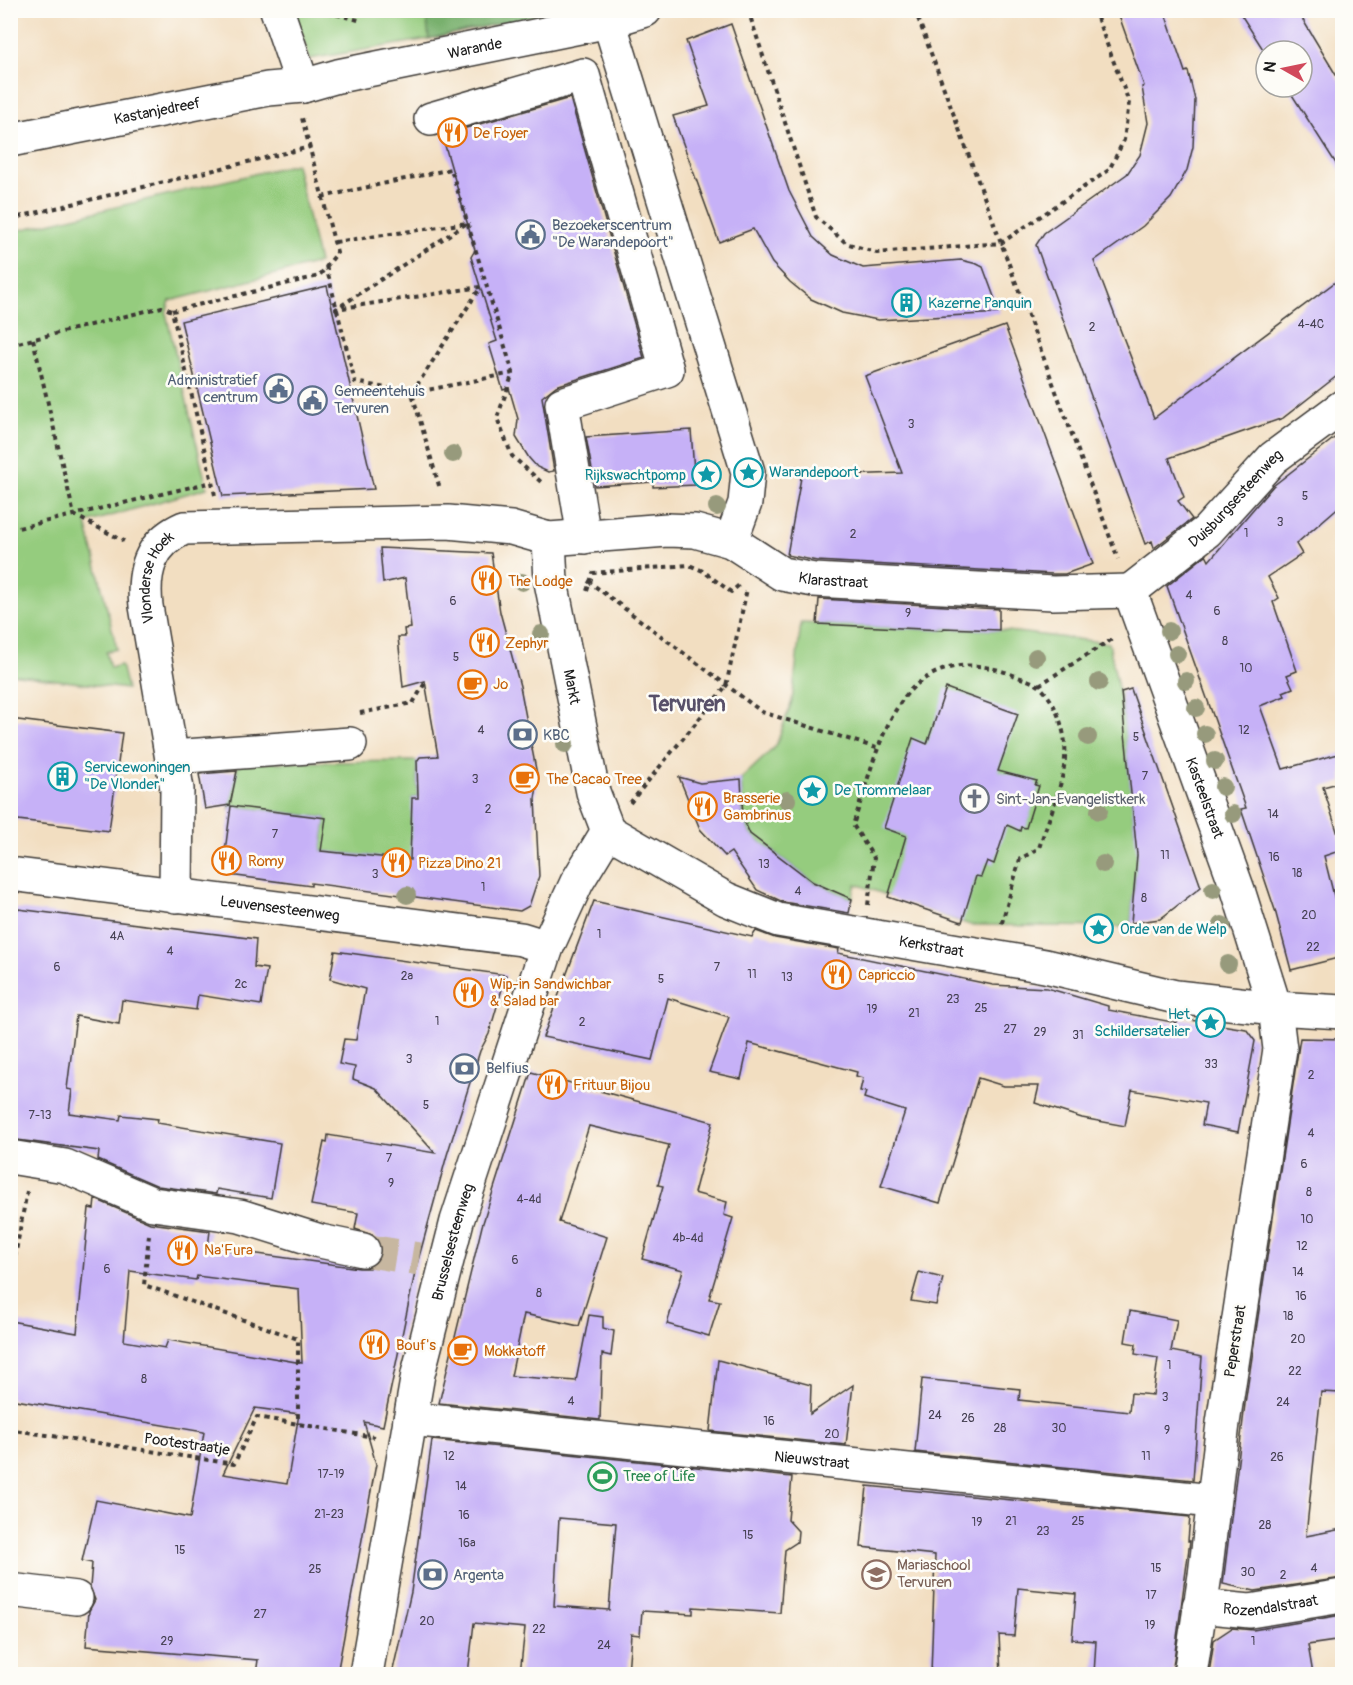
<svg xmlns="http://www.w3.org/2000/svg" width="1353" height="1685" font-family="Pangolin,sans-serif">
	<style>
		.green { fill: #95cc7e; stroke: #58744d; stroke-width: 1.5 }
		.forest { fill: #78b06d; stroke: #4a6644; stroke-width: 1.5 }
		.building { fill: #c6b1f7; fill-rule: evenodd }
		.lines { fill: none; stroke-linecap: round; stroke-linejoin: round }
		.minor-tunnel { stroke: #c7b7a0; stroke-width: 33; stroke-dasharray: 33 16; stroke-linecap: butt }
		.minor-casing { stroke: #3c3935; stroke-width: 36 }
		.path { stroke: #3c3935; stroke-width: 4; stroke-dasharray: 4.5 4.5; stroke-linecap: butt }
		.minor { stroke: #fff; stroke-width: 33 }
		.tree { fill: #979a7c }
		.labels { text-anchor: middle; stroke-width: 5; stroke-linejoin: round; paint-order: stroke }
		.number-label { font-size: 12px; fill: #464153 }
		.street-label { font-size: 15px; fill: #1c1c1c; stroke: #fdfcf7 }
		.food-label { font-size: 15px; fill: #c56008; stroke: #fdfcf7; text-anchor: start }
		.service-label { font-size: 15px; fill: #4e5e75; stroke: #fdfcf7; text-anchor: start }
		.culture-label { font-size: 15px; fill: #0d838f; stroke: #fdfcf7; text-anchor: start }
		.worship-label { font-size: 15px; fill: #5b616d; stroke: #fdfcf7; text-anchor: start }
		.leisure-label { font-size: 15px; fill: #27864d; stroke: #fdfcf7; text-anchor: start }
		.education-label { font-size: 15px; fill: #785e54; stroke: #fdfcf7; text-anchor: start }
		.district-label { font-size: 21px; font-weight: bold; fill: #585069; stroke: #fdfcf7 }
	</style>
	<rect width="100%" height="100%" fill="#fdfcf7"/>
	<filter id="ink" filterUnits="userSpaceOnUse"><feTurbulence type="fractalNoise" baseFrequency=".0167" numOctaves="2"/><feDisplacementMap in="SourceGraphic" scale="12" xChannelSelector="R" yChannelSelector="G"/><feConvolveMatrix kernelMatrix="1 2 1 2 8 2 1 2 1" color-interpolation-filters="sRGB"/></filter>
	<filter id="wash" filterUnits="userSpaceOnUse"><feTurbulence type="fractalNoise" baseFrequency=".008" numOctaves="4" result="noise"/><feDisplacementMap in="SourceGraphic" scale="24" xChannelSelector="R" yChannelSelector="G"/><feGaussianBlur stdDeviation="1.35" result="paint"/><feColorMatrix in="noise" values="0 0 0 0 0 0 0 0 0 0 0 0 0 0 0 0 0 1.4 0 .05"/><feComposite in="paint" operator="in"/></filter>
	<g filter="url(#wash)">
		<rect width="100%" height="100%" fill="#f2dec1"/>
		<g class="green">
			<path d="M294 11H557L429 39 310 59Z"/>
			<path d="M296 164 319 263 170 301 166 313 207 488 86 523 117 649 106 652 110 668 121 665 127 689 11 674V232Z"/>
			<path d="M801 623 943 630 944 628 999 630 1109 643 1124 718 1135 832 1148 877 1135 878 1131 923 1122 927 970 925 856 884 852 899 813 882 750 834 743 818 741 779 776 746 792 701Z"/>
			<path d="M417 761 418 798H412L424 862 321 851 326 818 231 806 229 810 238 763Z"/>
		</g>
		<path class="forest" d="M430 11V10L557 11 429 39 427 21Z"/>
		<g id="blocks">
			<g class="building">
				<path d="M1117 10H1164L1185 72 1188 71 1195 100 1193 147 1187 170 1171 198 1143 226 1094 261 1154 418 1342 277V372L1283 418 1169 458 1184 497 1178 501 1192 519 1154 548 1152 541 1145 544 1036 245 1044 233 1127 174 1140 155 1148 123 1142 87 1144 86Z"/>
				<path d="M1238 10H1297L1342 85V173L1287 87H1302V51H1266V54Z"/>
				<path d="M731 24 789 191 813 237 833 255 863 268 961 260 977 264 983 267 1000 313 878 320 842 313 811 299 790 282 772 263 753 229 719 242 673 116 709 106 686 41Z"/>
				<path d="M570 98 644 358 556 386 542 397 554 471 548 472 537 467 529 458 516 437 518 419 509 388 503 390 489 344 497 341 471 257 475 250 442 135Z"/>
				<path d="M327 286 374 489 223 496 181 321Z"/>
				<path d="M1005 326 1093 564 1065 574H1053L817 561 787 555 802 472 816 476 902 473 865 376Z"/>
				<path d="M691 430 695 485 653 487V482L595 486 586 437Z"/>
				<path d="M1342 432V504L1296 544 1302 554 1268 577 1279 598 1273 602 1297 671 1287 675 1293 688 1283 692 1285 696 1260 706 1283 769 1342 753V782L1323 787 1342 847V850L1324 856 1335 900 1342 898V957L1291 970 1275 910 1241 809 1246 808 1167 586 1206 555 1209 561 1273 486Z"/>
				<path d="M380 548 491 553 500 612 520 686 538 780 535 799 539 876 529 906 520 911 311 883V886L222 874 231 806 326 818 321 851 410 860 412 798H418L417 761 420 757 438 756 425 681 403 687 398 637H405L404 629 411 628 405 578 383 583Z"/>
				<path d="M819 599 999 609V630L944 628 943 630 817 624Z"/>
				<path d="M946 688 1018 714 998 771 1037 781 1035 785 1039 786 1026 828 1021 827 1020 831 1007 825 994 864 987 861 981 877 976 876 962 922 888 897 906 836 884 828 913 738 927 744Z"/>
				<path d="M1131 689 1201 887 1160 919 1131 923 1137 855 1121 692Z"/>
				<path d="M10 719 122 733 109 831 10 819Z"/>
				<path d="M237 771 230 805 205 809 199 774Z"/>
				<path d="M679 777 700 783 741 779 743 818 750 834 813 882 852 899 849 913 783 902 757 890 731 852 725 856 700 829Z"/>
				<path d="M594 901 752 937 756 931 775 938 839 949 838 953 993 985 1047 988 1108 1006V1010L1177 1023 1178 1018 1246 1029 1255 1041 1238 1132 1202 1125 1206 1103 1132 1090 1125 1126 1082 1118 1035 1103 1039 1086H1004L978 1078 940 1203 881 1186 905 1111 864 1098 866 1092 860 1091 863 1078 856 1076 857 1072 749 1043 741 1079 709 1072 729 1017 668 998 652 1060 543 1037Z"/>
				<path d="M10 908 256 939 254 967 267 969 261 1005 198 995 196 1010 122 1000 119 1024 76 1016 67 1089 72 1090 69 1113 120 1120 121 1115 158 1119 157 1123 280 1143 271 1198 217 1189 216 1194 158 1186 98 1160 99 1151 10 1139Z"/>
				<path d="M335 951 506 975 489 1034 480 1051 447 1155 416 1268 383 1426 364 1422 376 1464 337 1674H256L258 1660 86 1646 89 1611 95 1600 90 1587 92 1563 82 1561 96 1500 190 1518 204 1432 10 1399V1321L77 1333 89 1208 94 1209 95 1199 150 1223 210 1231 208 1247 359 1268H369L377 1262 381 1253V1244L375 1236 355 1229 358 1213 311 1205 324 1142 327 1143 328 1135 435 1153 376 1088 353 1079 355 1067 339 1064 344 1039 356 1040 365 989 330 979ZM130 1271 196 1280 197 1276 299 1289 302 1363 168 1340 165 1348 124 1341ZM255 1408 299 1414 287 1484 223 1474Z"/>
				<path d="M1300 1038 1342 1039 1341 1393 1321 1392 1306 1536 1342 1529V1578L1255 1591 1223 1584 1245 1404Z"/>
				<path d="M531 1072 713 1122 694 1193 727 1202 724 1215 733 1218 709 1299 720 1301 709 1336 667 1324 683 1270 642 1259 663 1186 658 1185 669 1145 589 1126 559 1222 607 1237 579 1326 524 1314 511 1376 576 1381 589 1315 603 1317V1328L614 1331 611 1356 602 1354 600 1420 439 1403 482 1226Z"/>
				<path d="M919 1272 943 1278 936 1305 911 1301Z"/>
				<path d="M1130 1311 1177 1320 1171 1351 1202 1357 1193 1480 915 1452 922 1379 1020 1389 1019 1400 1129 1412 1131 1393 1153 1395 1158 1358 1135 1354 1136 1344 1125 1342Z"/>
				<path d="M718 1360 811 1385 810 1414 853 1385 846 1445 710 1431Z"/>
				<path d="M432 1440 792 1477 788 1520 798 1531 797 1542 785 1550 780 1613 693 1607V1614L642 1611 640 1635 631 1634 628 1673 607 1671V1674H520L525 1628 474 1623 468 1674H392L411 1592ZM559 1518 616 1523 609 1610 554 1606Z"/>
				<path d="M867 1486 1190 1517 1188 1541H1190L1172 1674H1094L1096 1641 1072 1639 1076 1594 1018 1588 1014 1636 999 1635 1001 1674H931L935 1555 861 1547Z"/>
				<path d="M1342 1615V1640L1308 1645 1313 1674H1209L1214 1640 1232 1628 1253 1630Z"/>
			</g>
		</g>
	</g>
	<g filter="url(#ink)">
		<use href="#blocks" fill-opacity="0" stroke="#3c3935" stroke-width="1.5"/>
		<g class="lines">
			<path class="minor-tunnel" d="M363 1250 419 1259"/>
			<defs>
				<g id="minor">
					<path d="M277 10 303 86"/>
					<path d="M609 21 748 472 745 503 731 541"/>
					<path d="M431 119 583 75 667 370 562 404 584 537"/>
					<path id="s1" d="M10 140 268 89 303 86 338 76 609 21 645 10"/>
					<path id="s2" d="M549 539 551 582 593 792 608 831"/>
					<path id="s3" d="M1130 591 1238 890 1275 1008 1280 1049 1223 1423 1205 1575 1190 1674"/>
					<path id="s4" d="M1130 591 1207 531 1273 458 1342 407"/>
					<path d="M172 757 350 744"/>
					<path id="s5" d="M608 831 726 899 778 920 1045 966 1176 997 1275 1008 1342 1012"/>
					<path id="s6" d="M10 874 521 939 547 947"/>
					<path id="s7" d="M176 896 177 789 146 606C142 571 150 543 184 528L448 522 511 528 549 539 667 530 695 531 731 541 782 574 814 580 1053 593 1130 591"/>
					<path d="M10 1157 65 1166 153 1204 240 1216 320 1241 363 1250"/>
					<path id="s8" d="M410 1419 1213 1501"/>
					<path d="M10 1590 76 1598"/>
					<path id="s9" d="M1199 1606 1250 1611 1342 1596"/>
					<path id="s10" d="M366 1674 418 1374 457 1221 547 947 577 882 608 831"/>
				</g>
			</defs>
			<use href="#minor" class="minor-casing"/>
			<g class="path">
				<path d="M319 10 362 21"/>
				<path d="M748 10 816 217 846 243 877 253 1001 243 1109 170 1124 140 1129 102 1094 10"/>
				<path d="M915 10 1118 559"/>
				<path d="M322 197 451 169 513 373 497 418 512 456 541 482"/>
				<path d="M10 219 310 147"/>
				<path d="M335 242 467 223 336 309 480 287"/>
				<path d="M326 266 355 382 412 393 440 489"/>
				<path d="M33 339 74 515 124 541"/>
				<path d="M10 345 162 307 172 311"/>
				<path d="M412 393 480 288"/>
				<path d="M412 393 513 373"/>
				<path d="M215 495 172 311 319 276 337 253 302 118"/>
				<path d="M10 530 212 482"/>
				<path d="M588 581 762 712 880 749"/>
				<path d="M587 591 593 573 689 565 703 571 731 592 739 585"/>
				<path d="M1039 685 1114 638"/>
				<path d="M360 713 413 703 425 683"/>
				<path d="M630 803 726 686 747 589"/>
				<path d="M868 905 874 858 853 825C867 785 883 712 916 685 948 659 983 662 1018 677 1024 679 1034 682 1039 686 1054 699 1063 724 1065 743 1068 777 1049 816 1039 848L1020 859 1001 926"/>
				<path d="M149 1235 144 1285 298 1339V1424"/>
				<path d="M10 1284 27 1191"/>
				<path d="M10 1426 14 1430 234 1464 257 1417 374 1437"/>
			</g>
			<use href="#minor" class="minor"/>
		</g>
		<g class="tree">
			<circle cx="453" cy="454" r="9"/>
			<circle cx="717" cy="507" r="9"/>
			<circle cx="522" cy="582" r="9"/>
			<circle cx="1169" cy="631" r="9"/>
			<circle cx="541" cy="634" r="9"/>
			<circle cx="1177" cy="654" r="9"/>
			<circle cx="1036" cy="657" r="9"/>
			<circle cx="1186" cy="681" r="9"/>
			<circle cx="1099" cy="682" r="9"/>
			<circle cx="1196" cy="708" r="9"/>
			<circle cx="1205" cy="734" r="9"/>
			<circle cx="1088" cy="737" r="9"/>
			<circle cx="565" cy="744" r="9"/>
			<circle cx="1215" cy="761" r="9"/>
			<circle cx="1223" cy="787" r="9"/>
			<circle cx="787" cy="800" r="9"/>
			<circle cx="1099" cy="811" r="9"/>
			<circle cx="1233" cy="814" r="9"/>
			<circle cx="1103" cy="864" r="9"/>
			<circle cx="1213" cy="890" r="9"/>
			<circle cx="407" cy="895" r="9"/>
			<circle cx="1222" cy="925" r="9"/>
			<circle cx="1228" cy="964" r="9"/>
		</g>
	</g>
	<defs>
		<symbol id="restaurant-ring" viewBox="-11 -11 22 22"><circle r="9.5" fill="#fdfcf7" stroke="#e8710a" stroke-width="1.5"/><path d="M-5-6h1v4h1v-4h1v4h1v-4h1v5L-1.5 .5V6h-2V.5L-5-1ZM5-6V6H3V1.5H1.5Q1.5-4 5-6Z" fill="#e8710a"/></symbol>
		<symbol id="civic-ring" viewBox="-11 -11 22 22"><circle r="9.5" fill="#fdfcf7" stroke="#5c6f8a" stroke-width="1.5"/><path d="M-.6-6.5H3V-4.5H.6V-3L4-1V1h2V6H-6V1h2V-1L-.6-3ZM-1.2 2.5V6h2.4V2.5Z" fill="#5c6f8a"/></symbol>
		<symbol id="building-ring" viewBox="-11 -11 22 22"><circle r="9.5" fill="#fdfcf7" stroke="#0f9aa8" stroke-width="1.5"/><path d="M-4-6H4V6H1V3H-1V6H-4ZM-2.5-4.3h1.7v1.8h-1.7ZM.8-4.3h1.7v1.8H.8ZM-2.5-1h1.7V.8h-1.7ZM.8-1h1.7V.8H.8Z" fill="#0f9aa8"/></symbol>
		<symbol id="sight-ring" viewBox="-11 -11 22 22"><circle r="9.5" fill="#fdfcf7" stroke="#0f9aa8" stroke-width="1.5"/><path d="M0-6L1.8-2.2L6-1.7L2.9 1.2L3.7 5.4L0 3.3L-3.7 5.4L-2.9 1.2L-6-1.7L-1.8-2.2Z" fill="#0f9aa8"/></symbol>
		<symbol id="cafe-ring" viewBox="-11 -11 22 22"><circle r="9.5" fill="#fdfcf7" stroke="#e8710a" stroke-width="1.5"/><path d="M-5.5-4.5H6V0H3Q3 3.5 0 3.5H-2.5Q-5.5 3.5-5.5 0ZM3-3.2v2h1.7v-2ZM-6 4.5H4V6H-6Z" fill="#e8710a"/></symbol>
		<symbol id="bank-ring" viewBox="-11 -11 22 22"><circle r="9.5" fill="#fdfcf7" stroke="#5c6f8a" stroke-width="1.5"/><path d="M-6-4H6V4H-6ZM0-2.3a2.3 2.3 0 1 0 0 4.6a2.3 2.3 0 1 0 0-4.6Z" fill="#5c6f8a"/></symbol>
		<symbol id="church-ring" viewBox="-11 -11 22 22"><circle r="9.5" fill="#fdfcf7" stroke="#6b7280" stroke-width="1.5"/><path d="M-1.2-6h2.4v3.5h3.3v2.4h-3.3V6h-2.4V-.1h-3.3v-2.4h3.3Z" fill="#6b7280"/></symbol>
		<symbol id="stadium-ring" viewBox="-11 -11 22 22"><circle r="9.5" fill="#fdfcf7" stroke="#2e9e5b" stroke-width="1.5"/><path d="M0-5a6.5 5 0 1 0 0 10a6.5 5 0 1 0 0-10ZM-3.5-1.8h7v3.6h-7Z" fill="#2e9e5b"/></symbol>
		<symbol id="school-ring" viewBox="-11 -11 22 22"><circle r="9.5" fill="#fdfcf7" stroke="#8d6e63" stroke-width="1.5"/><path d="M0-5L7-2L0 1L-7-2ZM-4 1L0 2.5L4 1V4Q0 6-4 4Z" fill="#8d6e63"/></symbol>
	</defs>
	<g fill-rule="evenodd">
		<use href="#restaurant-ring" x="436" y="116" width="33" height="33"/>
		<use href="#civic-ring" x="514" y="218" width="33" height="33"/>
		<use href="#building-ring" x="890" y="286" width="33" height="33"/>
		<use href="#civic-ring" x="262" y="372" width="33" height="33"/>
		<use href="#civic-ring" x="296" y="384" width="33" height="33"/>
		<use href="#sight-ring" x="732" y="456" width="33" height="33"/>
		<use href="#sight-ring" x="690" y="458" width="33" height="33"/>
		<use href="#restaurant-ring" x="470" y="564" width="33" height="33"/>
		<use href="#restaurant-ring" x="468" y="626" width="33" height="33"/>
		<use href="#cafe-ring" x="456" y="668" width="33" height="33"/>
		<use href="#bank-ring" x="506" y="718" width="33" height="33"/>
		<use href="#building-ring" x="46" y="760" width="33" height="33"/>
		<use href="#cafe-ring" x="508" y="762" width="33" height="33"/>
		<use href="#sight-ring" x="796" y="774" width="33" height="33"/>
		<use href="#church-ring" x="958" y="782" width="33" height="33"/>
		<use href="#restaurant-ring" x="686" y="790" width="33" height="33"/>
		<use href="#restaurant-ring" x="210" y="844" width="33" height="33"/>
		<use href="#restaurant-ring" x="380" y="846" width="33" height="33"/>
		<use href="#sight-ring" x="1082" y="912" width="33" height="33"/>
		<use href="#restaurant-ring" x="820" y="958" width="33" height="33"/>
		<use href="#restaurant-ring" x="452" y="976" width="33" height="33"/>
		<use href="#sight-ring" x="1194" y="1006" width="33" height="33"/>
		<use href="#bank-ring" x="448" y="1052" width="33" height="33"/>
		<use href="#restaurant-ring" x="536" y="1068" width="33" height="33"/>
		<use href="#restaurant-ring" x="166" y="1234" width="33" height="33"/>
		<use href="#restaurant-ring" x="358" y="1328" width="33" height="33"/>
		<use href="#cafe-ring" x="446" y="1334" width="33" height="33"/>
		<use href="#stadium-ring" x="586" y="1460" width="33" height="33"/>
		<use href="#school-ring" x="860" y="1558" width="33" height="33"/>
		<use href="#bank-ring" x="416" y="1558" width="33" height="33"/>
	</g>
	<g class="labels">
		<g class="number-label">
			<text x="1311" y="328">4-4C</text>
			<text x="1092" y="331">2</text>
			<text x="911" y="428">3</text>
			<text x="1305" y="500">5</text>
			<text x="1280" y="526">3</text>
			<text x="1246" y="537">1</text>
			<text x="853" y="538">2</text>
			<text x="1189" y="599">4</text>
			<text x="453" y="605">6</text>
			<text x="1217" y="615">6</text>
			<text x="908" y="617">9</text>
			<text x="1225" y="645">8</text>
			<text x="456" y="661">5</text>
			<text x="1246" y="672">10</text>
			<text x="481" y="734">4</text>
			<text x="1244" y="734">12</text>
			<text x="1136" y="741">5</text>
			<text x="1145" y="780">7</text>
			<text x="475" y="783">3</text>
			<text x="488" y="813">2</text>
			<text x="1273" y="818">14</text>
			<text x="275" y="838">7</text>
			<text x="1165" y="859">11</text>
			<text x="1274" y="861">16</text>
			<text x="764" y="868">13</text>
			<text x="1297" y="877">18</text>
			<text x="375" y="878">3</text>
			<text x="483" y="891">1</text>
			<text x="798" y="895">4</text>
			<text x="1144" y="902">8</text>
			<text x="1309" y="919">20</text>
			<text x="599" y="938">1</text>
			<text x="117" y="940">4A</text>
			<text x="1313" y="951">22</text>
			<text x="170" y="955">4</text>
			<text x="57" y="971">6</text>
			<text x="717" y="971">7</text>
			<text x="752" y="978">11</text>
			<text x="407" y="980">2a</text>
			<text x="787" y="981">13</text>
			<text x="661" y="983">5</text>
			<text x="241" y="988">2c</text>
			<text x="953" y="1003">23</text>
			<text x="981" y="1012">25</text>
			<text x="872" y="1013">19</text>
			<text x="914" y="1017">21</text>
			<text x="437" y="1025">1</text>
			<text x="582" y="1026">2</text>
			<text x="1010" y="1033">27</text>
			<text x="1040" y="1036">29</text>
			<text x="1078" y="1039">31</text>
			<text x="409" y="1063">3</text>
			<text x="1211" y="1068">33</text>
			<text x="1311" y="1079">2</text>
			<text x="426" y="1109">5</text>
			<text x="40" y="1119">7-13</text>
			<text x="1311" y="1137">4</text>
			<text x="389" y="1162">7</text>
			<text x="1304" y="1168">6</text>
			<text x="391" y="1187">9</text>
			<text x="1309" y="1196">8</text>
			<text x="529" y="1203">4-4d</text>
			<text x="1307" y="1223">10</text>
			<text x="688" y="1242">4b-4d</text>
			<text x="1302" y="1250">12</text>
			<text x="515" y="1264">6</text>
			<text x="107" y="1273">6</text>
			<text x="1298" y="1276">14</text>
			<text x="539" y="1297">8</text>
			<text x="1301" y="1300">16</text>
			<text x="1288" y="1320">18</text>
			<text x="1298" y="1343">20</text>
			<text x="1169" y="1369">1</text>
			<text x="1295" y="1375">22</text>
			<text x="144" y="1383">8</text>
			<text x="1165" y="1401">3</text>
			<text x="571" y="1405">4</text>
			<text x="1283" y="1406">24</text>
			<text x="935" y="1419">24</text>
			<text x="968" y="1422">26</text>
			<text x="769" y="1425">16</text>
			<text x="1000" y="1432">28</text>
			<text x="1059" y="1432">30</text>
			<text x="1167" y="1434">9</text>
			<text x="832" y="1438">20</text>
			<text x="449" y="1460">12</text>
			<text x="1146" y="1460">11</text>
			<text x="1277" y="1461">26</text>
			<text x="331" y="1478">17-19</text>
			<text x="461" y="1490">14</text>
			<text x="329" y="1518">21-23</text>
			<text x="464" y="1519">16</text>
			<text x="1011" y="1525">21</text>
			<text x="1078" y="1525">25</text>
			<text x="977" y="1526">19</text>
			<text x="1265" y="1529">28</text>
			<text x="1043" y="1535">23</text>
			<text x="748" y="1539">15</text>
			<text x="467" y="1547">16a</text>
			<text x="180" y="1554">15</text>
			<text x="1156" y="1572">15</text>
			<text x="1314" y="1572">4</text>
			<text x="315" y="1573">25</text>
			<text x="1248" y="1576">30</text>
			<text x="1283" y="1579">2</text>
			<text x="1151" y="1599">17</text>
			<text x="260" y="1618">27</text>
			<text x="427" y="1625">20</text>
			<text x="1150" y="1629">19</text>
			<text x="539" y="1633">22</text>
			<text x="167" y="1645">29</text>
			<text x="1253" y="1645">1</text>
			<text x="604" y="1649">24</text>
		</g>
		<g class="street-label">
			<text dy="5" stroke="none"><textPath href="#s1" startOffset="474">Warande</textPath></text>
			<text dy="5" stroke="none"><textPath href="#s1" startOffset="150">Kastanjedreef</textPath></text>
			<text dy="5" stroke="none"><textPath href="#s4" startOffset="141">Duisburgsesteenweg</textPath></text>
			<text dy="5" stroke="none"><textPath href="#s7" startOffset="1050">Klarastraat</textPath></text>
			<text dy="5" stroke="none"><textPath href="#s7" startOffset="324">Vlonderse Hoek</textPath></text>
			<text dy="5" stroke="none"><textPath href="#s2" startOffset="150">Markt</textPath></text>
			<text dy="5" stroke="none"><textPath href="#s3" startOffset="220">Kasteelstraat</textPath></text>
			<text dy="5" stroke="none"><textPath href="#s6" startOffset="272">Leuvensesteenweg</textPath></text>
			<text dy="5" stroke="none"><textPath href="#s5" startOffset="348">Kerkstraat</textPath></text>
			<text dy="5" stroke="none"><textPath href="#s10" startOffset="441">Brusselsesteenweg</textPath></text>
			<text transform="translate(1235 1341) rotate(-81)" y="5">Peperstraat</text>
			<text transform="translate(187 1444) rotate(8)" y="5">Pootestraatje</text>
			<text dy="5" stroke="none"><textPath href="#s8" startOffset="404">Nieuwstraat</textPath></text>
			<text dy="5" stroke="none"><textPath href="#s9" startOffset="72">Rozendalstraat</textPath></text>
		</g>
		<g class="food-label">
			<text x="473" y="138">De Foyer</text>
			<text x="508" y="586">The Lodge</text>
			<text x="505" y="648">Zephyr</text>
			<text x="493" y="689">Jo</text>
			<text x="546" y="784">The Cacao Tree</text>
			<text x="723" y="803">Brasserie<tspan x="723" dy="17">Gambrinus</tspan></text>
			<text x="248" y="866">Romy</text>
			<text x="418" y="868">Pizza Dino 21</text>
			<text x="858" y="980">Capriccio</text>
			<text x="490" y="989">Wip-in Sandwichbar<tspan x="490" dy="17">&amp; Salad bar</tspan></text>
			<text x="573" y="1090">Frituur Bijou</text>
			<text x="204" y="1255">Na'Fura</text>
			<text x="396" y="1350">Bouf's</text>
			<text x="484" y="1356">Mokkatoff</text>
		</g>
		<g class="service-label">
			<text x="552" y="230">Bezoekerscentrum<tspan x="552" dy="17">"De Warandepoort"</tspan></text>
			<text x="258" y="385" text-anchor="end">Administratief<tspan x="258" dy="17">centrum</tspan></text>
			<text x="334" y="396">Gemeentehuis<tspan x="334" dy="17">Tervuren</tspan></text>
			<text x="543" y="740">KBC</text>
			<text x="486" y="1073">Belfius</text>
			<text x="453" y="1580">Argenta</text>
		</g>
		<g class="culture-label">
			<text x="928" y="308">Kazerne Panquin</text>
			<text x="769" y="477">Warandepoort</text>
			<text x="686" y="480" text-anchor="end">Rijkswachtpomp</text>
			<text x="84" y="772">Servicewoningen<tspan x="84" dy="17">"De Vlonder"</tspan></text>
			<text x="834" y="795">De Trommelaar</text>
			<text x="1120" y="934">Orde van de Welp</text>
			<text x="1190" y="1019" text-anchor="end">Het<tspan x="1190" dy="17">Schildersatelier</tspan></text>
		</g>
		<g class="worship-label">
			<text x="996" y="804">Sint-Jan-Evangelistkerk</text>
		</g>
		<g class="leisure-label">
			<text x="623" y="1481">Tree of Life</text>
		</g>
		<g class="education-label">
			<text x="897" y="1570">Mariaschool<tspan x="897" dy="17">Tervuren</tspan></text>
		</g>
		<g class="district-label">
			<text x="687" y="711">Tervuren</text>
		</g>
	</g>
	<rect width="1353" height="1685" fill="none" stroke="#fdfcf7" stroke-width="36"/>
	<g transform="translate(1284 69) rotate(279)"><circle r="28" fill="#fdfcf7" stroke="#a3a29f" stroke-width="1.5"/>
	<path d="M0-4.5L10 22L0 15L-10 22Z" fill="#d1495b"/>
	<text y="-9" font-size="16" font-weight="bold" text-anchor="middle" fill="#1c1c1c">N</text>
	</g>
</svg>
